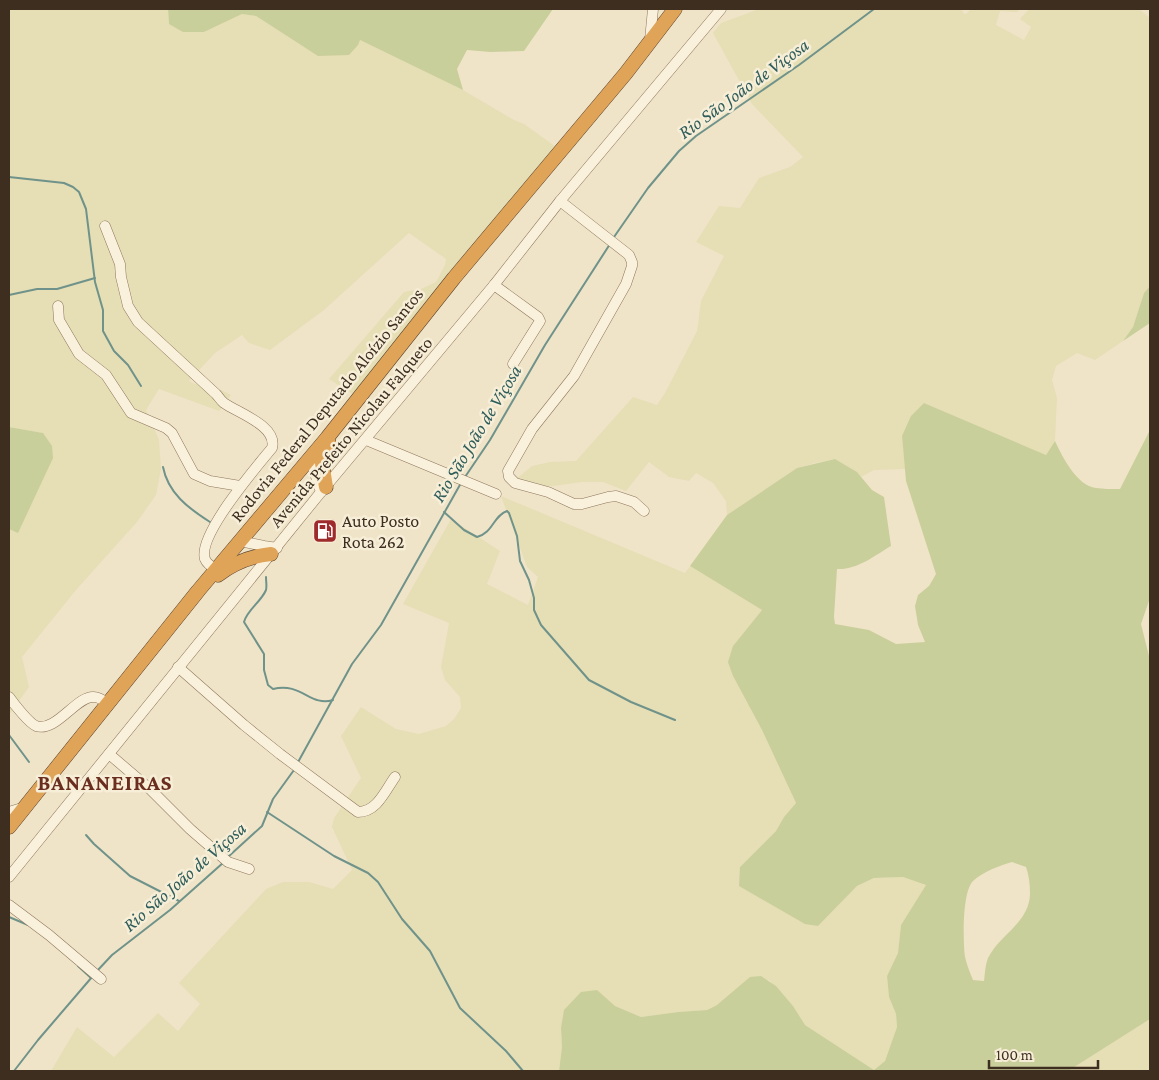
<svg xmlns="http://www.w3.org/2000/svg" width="1159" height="1080" font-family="'Crimson Pro',serif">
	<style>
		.farmland { fill: #e6deb5 }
		.green { fill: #c9cf9b; fill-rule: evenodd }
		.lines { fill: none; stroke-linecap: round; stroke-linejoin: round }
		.stream { stroke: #6f938a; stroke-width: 2 }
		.minor-casing { stroke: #8d765c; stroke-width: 11 }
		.highway-casing { stroke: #5b4430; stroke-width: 15 }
		.minor { stroke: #faf1dc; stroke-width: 10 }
		.highway { stroke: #e0a458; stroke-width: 14 }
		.labels { text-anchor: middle; stroke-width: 5; stroke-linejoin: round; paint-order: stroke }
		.street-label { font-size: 18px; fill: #3d2e20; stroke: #f7eed8 }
		.poi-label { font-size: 18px; fill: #3d2e20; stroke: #f7eed8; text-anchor: start }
		.water-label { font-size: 19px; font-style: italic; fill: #2f5d5a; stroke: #f7eed8 }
		.district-label { font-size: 22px; font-weight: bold; letter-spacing: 1px; fill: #6b2e1e; stroke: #f7eed8 }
	</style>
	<rect width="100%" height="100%" fill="#f0e4c8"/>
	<g class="farmland">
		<path d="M9 9H168L169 24 204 32 242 14 256 16 304 47 338 55H349L360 40 463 90 514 120 524 124 559 149 354 395 329 379 404 292 421 289 436 282 445 265 446 259 409 233 324 310 270 350 249 343 242 335 215 353 189 381 195 384 215 387 231 395 219 411 159 389 146 410 159 440 161 469 156 495 137 522 76 590 22 657 29 687 9 715V529L18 532 43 433 9 427Z"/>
		<path d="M759 9H962L963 13 966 14 971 9H1020L1017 12 1000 11 996 25 1024 40 1031 27 1020 19 1029 9H1139L1150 18V286L1144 293 1133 327 1123 341 1095 360 1077 353 1056 366 1052 380 1057 398 1055 441 1046 455 924 403 902 436 905 469 874 470 861 477 857 472 835 459 815 463 797 468 727 515 726 501 713 483 696 473 689 481 669 477 649 462 626 491 603 482H582L553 486H538L515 480 532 466 550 462 576 461 633 397 657 405 665 393 697 331 701 301 724 256 696 242 719 206 740 208 759 178 790 167 803 157 752 104 713 33 721 23Z"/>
		<path d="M501 496 685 573 690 566 762 610 733 646V676L762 730 796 803 784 817 776 831 740 867 818 926 857 886 875 878 903 877 926 885 901 925 898 953 887 976 889 997 896 1014 897 1027 885 1061 874 1070 805 1025 786 998 769 980 727 998 717 1005 707 1010 678 1012 641 1017 615 1006 597 991 561 1028 562 1047 559 1071H51L77 1027 114 1057 158 1013 178 1031 200 1004 179 983 266 889 283 882H309L333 889 352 870 332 827 334 818 361 778 341 736 361 707 396 729 419 734 446 726 454 719 461 708 460 697 445 680 441 667 449 623 403 604 451 519 500 551 487 584 528 605 538 577 527 567Z"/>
		<path d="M1150 1019V1071H1068Z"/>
	</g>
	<g class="green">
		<path d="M168 9H553L524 51 490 52 467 50 457 69 463 90 360 40 358 45 349 55 318 56 256 16 242 14 204 32H183L169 24Z"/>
		<path d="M1150 286V323L1123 341 1133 327 1144 293Z"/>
		<path d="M924 403 1046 455 1055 441C1062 456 1077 486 1096 488 1103 489 1112 489 1120 489L1150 430V598L1141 624 1150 660V1019L1068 1071H559L562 1047 561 1028 564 1010 581 992 597 990 615 1006 641 1017 678 1012 707 1010 717 1005 750 977 761 976 776 986 793 1006 805 1025 874 1070 885 1061 897 1027 896 1014 889 997 887 976 898 953 901 925 926 885 903 877 874 878 857 886 818 926 805 924 739 886 740 867 776 831 784 817 796 803 762 730 733 676 728 662 733 646 762 610 690 566 727 515 797 468 835 459 857 472 872 490 884 497 891 546C874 556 857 570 837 569L834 617 835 624 869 630 896 644 925 642 918 625 915 606 918 595 929 586 936 574 906 481 902 436 911 416ZM1012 862 1026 867C1029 876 1030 884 1030 894 1029 923 1000 934 988 958 985 966 985 974 984 981L973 980C970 973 967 965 965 957 963 942 962 892 973 881 984 871 999 866 1012 862Z"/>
		<path d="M9 427 43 433 52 446 53 458 18 533 9 529Z"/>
	</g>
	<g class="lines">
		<g class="stream">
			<path d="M9 177 64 183 73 187 79 192 86 209 95 282 103 310V331L114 351 128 365 141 386"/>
			<path d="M614 237 648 188 679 151 696 136 799 65 874 9"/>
			<path d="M9 295 37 289H57L95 278"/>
			<path d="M163 467C168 493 188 508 210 522"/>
			<path d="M465 477 490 440 545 345 610 244"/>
			<path d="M444 512 464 530 477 537C493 533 493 516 507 511L509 513 517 536 520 561 529 580 534 598V610L541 625 589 680 631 702 675 720"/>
			<path d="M266 577C266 582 267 586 266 590 261 602 247 610 244 622L264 654V670L268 685 273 689C302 682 310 707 333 700"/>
			<path d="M9 735 29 762"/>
			<path d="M297 764 352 664 381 625 461 483"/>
			<path d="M267 812 334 856 368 873 378 882 402 919 430 951 460 1008 506 1051 523 1071"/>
			<path d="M86 835 94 844 130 876 179 901"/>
			<path d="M229 856 262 826 273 799 294 770"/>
			<path d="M9 917 28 925"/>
			<path d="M78 966 91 978"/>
			<path d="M97 971 112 955 170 910 224 862"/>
			<path d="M14 1071 38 1040 92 977"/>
		</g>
		<defs>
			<g id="minor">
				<path d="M650 40 653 9"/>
				<path d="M560 201 629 255 632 262V266L626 284 574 376 532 429 508 471 509 477 515 483 548 492 574 504H582L608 497 616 496 634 502 644 511"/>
				<path d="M105 226 120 264 121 277 128 306 138 322 216 394C219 397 220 400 224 403 238 413 278 426 272 448 257 466 197 536 205 559 207 564 212 567 216 569"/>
				<path d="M494 285 538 317 540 321 513 364"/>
				<path d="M58 306 59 320 79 354 106 375 131 413 166 428 172 433 194 474 210 481 240 486"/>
				<path d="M366 440 496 494"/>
				<path d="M310 458 321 492"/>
				<path d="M240 541 264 546 277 548"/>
				<path d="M178 667 244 725 280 754 358 812C377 812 385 791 395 777"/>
				<path d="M9 697C14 704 29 723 36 726 56 733 77 695 94 697 100 697 104 701 108 704"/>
				<path d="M109 754 150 789 190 829 228 862 249 869"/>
				<path d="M9 812 25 807"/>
				<path d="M9 877 321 492 494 285 560 201 721 9"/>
				<path d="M9 905 49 935 101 979"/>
			</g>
			<g id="highway">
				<path d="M326 487 321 457 329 443"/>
				<path d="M218 575C235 562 251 556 271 554"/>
				<path d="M9 827 198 591 327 438 454 278 626 73 675 9"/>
			</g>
		</defs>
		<use href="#minor" class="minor-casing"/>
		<use href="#highway" class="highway-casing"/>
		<use href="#minor" class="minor"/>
		<use href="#highway" class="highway"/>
	</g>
	<defs>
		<symbol id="fuel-square" viewBox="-11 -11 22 22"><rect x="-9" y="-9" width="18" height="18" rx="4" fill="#9e2a2b" stroke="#f7eed8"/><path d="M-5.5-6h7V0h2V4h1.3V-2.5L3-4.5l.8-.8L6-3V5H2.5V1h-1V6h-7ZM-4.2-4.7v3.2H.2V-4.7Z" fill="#fff"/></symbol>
	</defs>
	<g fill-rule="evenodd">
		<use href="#fuel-square" x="311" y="517" width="28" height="28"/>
	</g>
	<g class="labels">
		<g class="street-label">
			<text transform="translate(327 405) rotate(-51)" y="6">Rodovia Federal Deputado Aloízio Santos</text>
			<text transform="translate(351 432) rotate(-50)" y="6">Avenida Prefeito Nicolau Falqueto</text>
		</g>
		<g class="poi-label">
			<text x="342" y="527">Auto Posto<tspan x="342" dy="21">Rota 262</tspan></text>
		</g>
		<g class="water-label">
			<text transform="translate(743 88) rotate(-36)" y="7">Rio São João de Viçosa</text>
			<text transform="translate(476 433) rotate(-59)" y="7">Rio São João de Viçosa</text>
			<text transform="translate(184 876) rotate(-41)" y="7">Rio São João de Viçosa</text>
		</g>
		<g class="district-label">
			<text x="105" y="790">BANANEIRAS</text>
		</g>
	</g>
	<rect width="1159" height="1080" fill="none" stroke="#3d2e20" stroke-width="20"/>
	<path d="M989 1060v8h109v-8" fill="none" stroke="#3d2e20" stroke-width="2.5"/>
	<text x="996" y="1060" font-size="15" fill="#3d2e20" stroke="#f7eed8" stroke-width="4" paint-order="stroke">100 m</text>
</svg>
